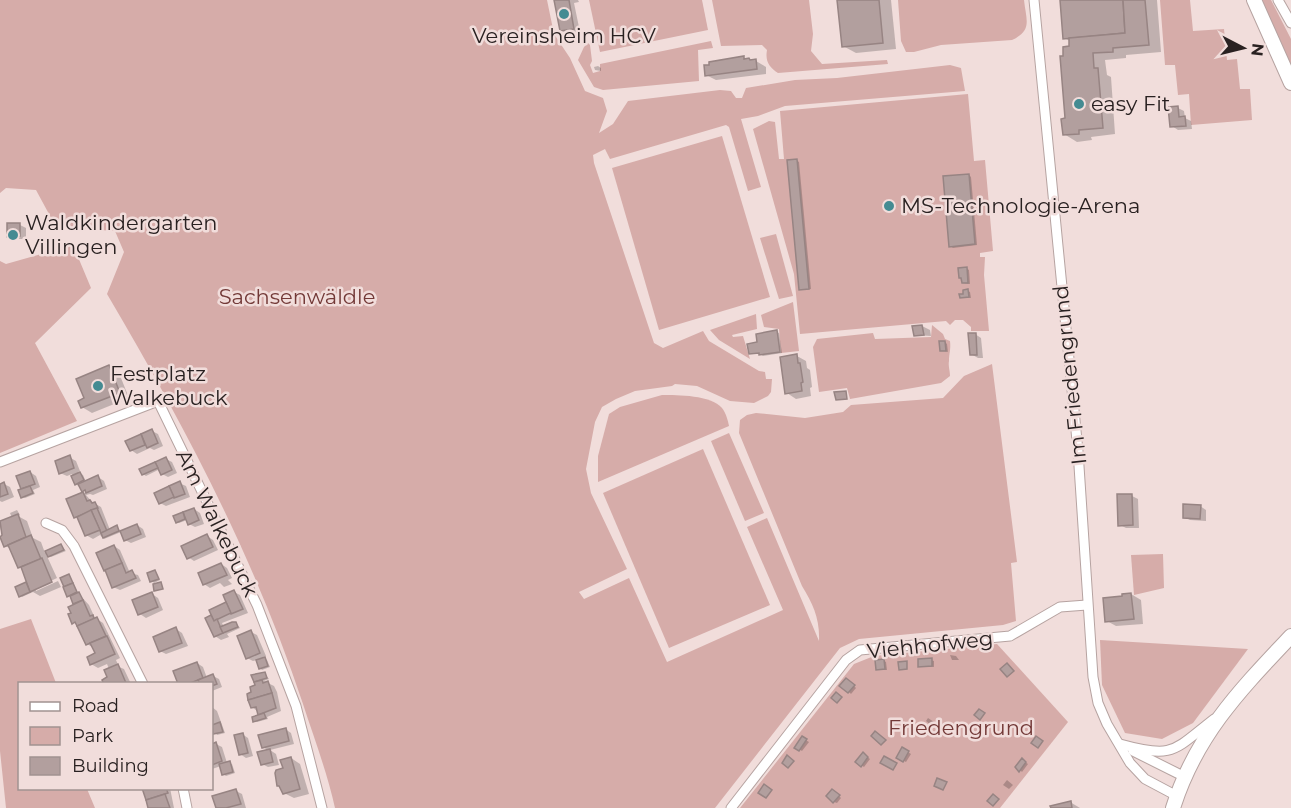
<svg xmlns="http://www.w3.org/2000/svg" width="1291" height="808" font-family="Montserrat,sans-serif">
	<style>
		.green { fill: #d6aca9 }
		.shadow { fill: #0003 }
		.building { fill: #b29f9e; stroke: #978483; stroke-width: 1.5 }
		.lines { fill: none; stroke-linecap: round; stroke-linejoin: round }
		.street-casing { stroke: #b6a3a1; stroke-width: 11 }
		.secondary-casing { stroke: #b6a3a1; stroke-width: 16 }
		.street { stroke: #fff; stroke-width: 9 }
		.secondary { stroke: #fff; stroke-width: 14 }
		.poi-dot { fill: #448b92; stroke: #f1dddb; stroke-width: 2 }
		.labels { text-anchor: middle; stroke-width: 5; stroke-linejoin: round; paint-order: stroke }
		.poi-label { font-size: 21px; fill: #292121; stroke: #f1dddb; text-anchor: start }
		.park-label { font-size: 21px; fill: #733937; stroke: #f1dddb }
		.street-label { font-size: 21px; fill: #292121; stroke: #f1dddb }
	</style>
	<rect width="100%" height="100%" fill="#f1dddb"/>
	<g class="green">
		<path d="M0 0H547L554 34 570 58 585 91 603 98 607 111 599 133 613 124 628 101 720 90 731 91 736 98H742L746 88 795 80 837 78 950 65 961 68 965 91 785 106 758 116 741 119 761 187 748 191 729 127 726 125 610 159 605 149 593 155 594 163 654 343 663 348 703 331 709 341 759 371 765 372 766 379H772L771 392 768 396 754 403 730 401 697 386 675 384 672 386 635 391 616 399 602 407 595 422 586 469 591 493 627 569 579 592 584 599 629 578 667 662 783 610 747 527 767 518 819 641C820 619 813 604 802 586L739 433 740 420 747 415 756 413 805 418 843 412 851 405 943 398 964 376 992 364 1017 562 1011 563 1016 621 1003 625 859 639 840 648 715 808H335C327 772 314 738 303 704 255 559 185 426 107 294L124 252 115 231 56 227 36 190 6 188 0 193Z"/>
		<path d="M589 0H702L708 30 600 52Z"/>
		<path d="M712 0H809L813 34 811 51 822 64 887 60 888 64 778 73C769 67 765 61 767 50L762 45 721 46Z"/>
		<path d="M898 0H1024C1026 20 1033 30 1012 40L941 45 914 52H906L901 41Z"/>
		<path d="M1160 0H1190L1193 31 1224 29 1227 60 1237 59 1240 89H1250L1252 120 1191 125 1189 94 1178 95 1175 65H1165Z"/>
		<path d="M1259 0H1271L1291 39V69L1280 40Z"/>
		<path d="M711 41 713 48 698 50 699 81 603 90 594 87 578 60 584 47 588 43 590 45 592 61 590 65 593 73 600 71V64Z"/>
		<path d="M968 94 974 161 985 160 993 251 980 253V257H985L984 275 989 331H971V327L963 320H955L950 325 946 321 800 334 794 274 753 129 769 121 775 122 779 159H784L780 111Z"/>
		<path d="M722 136 770 297 659 330 612 168Z"/>
		<path d="M776 234 793 296 779 299 760 238Z"/>
		<path d="M73 245 91 288 35 343 77 421 0 453V261L6 264Z"/>
		<path d="M793 302 799 351 781 353 779 329 764 327 761 315Z"/>
		<path d="M756 314 757 329 732 335 733 337 743 336 750 359 719 340 710 330Z"/>
		<path d="M932 325 943 334 945 339 950 341C951 350 949 353 949 361 948 366 950 370 950 376L941 383 850 399 847 388 819 392 813 347 817 339 873 333 875 339 931 337Z"/>
		<path d="M662 395C678 395 711 395 722 408 726 413 728 421 729 426L598 482V456L609 414 620 407Z"/>
		<path d="M729 433 764 513 745 521 711 441Z"/>
		<path d="M703 449 770 605 669 648 603 493Z"/>
		<path d="M1163 554 1164 588 1134 595 1131 555Z"/>
		<path d="M31 619 56 683 20 684V788L87 789 95 808H6L0 751V629Z"/>
		<path d="M1100 640 1248 649 1193 723 1162 739 1125 733 1102 685Z"/>
		<path d="M997 644 1068 722 1000 808H740L854 664 874 656Z"/>
	</g>
	<g class="shadow">
		<path d="M563 0H578L579 2 574 3 580 32 567 34 561 30Z"/>
		<path d="M839 0H891L896 49 856 53 843 46Z"/>
		<path d="M1061 0H1157L1161 52 1126 55V58L1105 60 1107 75 1111 77 1115 134 1091 137 1092 140 1077 142 1064 134 1067 119 1065 57 1071 47 1070 41 1064 38Z"/>
		<path d="M744 58 756 61 766 67V74L716 80 706 75Z"/>
		<path d="M598 66 601 68V71L595 70 594 67Z"/>
		<path d="M1178 108 1184 111 1185 118 1191 121 1192 129 1178 130 1172 126Z"/>
		<path d="M796 160 799 162 811 289 803 290 801 289Z"/>
		<path d="M969 175 971 177 977 245 953 248 950 246Z"/>
		<path d="M20 225 26 228V239H15L9 236Z"/>
		<path d="M966 268 969 270 970 284 963 283Z"/>
		<path d="M968 291 970 292 971 298 961 297Z"/>
		<path d="M922 326 930 330 931 336 915 335Z"/>
		<path d="M776 332 779 333 782 353 763 356 760 354 750 353 759 343Z"/>
		<path d="M975 334 981 338 983 358H978L971 354Z"/>
		<path d="M945 342 947 344 948 352 941 350Z"/>
		<path d="M797 356 806 361 807 368 810 370 812 387 810 388 811 396 796 399 787 393Z"/>
		<path d="M109 367 119 373 129 398 92 413 82 407 86 399Z"/>
		<path d="M152 431 158 434 163 446 154 450 150 448 137 454 131 450 127 442Z"/>
		<path d="M69 457 76 461 80 471 78 472 83 475 86 482 98 477 104 481 107 489 93 495 90 494 86 495 92 502 101 507 110 530 117 526 121 532 104 539 100 535 93 539 86 535 68 500 86 492 76 484 72 474 67 476 60 473Z"/>
		<path d="M166 459 172 462 177 473 168 477 162 474 160 469 146 476 143 474Z"/>
		<path d="M30 472 36 476 40 487 33 490 35 494 25 498 23 497 18 477Z"/>
		<path d="M179 483 186 486 190 497 166 506 160 503Z"/>
		<path d="M4 484 10 487 14 497 2 502 0 501V485Z"/>
		<path d="M1132 496 1138 499 1139 528H1126L1120 525Z"/>
		<path d="M1200 506 1206 510V521L1190 520 1184 517Z"/>
		<path d="M194 509 200 513 204 524 195 527 189 524 187 520 179 523 177 522 182 514 185 516Z"/>
		<path d="M17 510 20 515 18 516 27 521 33 538 41 542 45 553 61 546 66 551 51 557 46 554 57 578 36 588V591L58 581 61 587 40 596 33 592 22 597 20 595 25 584 29 586 24 570 20 567 12 549 5 546 0 527V523L12 518 10 513Z"/>
		<path d="M137 525 143 529 146 537 131 543 125 540Z"/>
		<path d="M207 536 213 540 218 550 194 561 188 557Z"/>
		<path d="M114 546 120 550 130 573 138 575 141 581 120 590 113 587Z"/>
		<path d="M221 564 227 568 232 578 228 580 232 584 224 587 220 583 210 588 204 584Z"/>
		<path d="M155 572 160 580 154 583 152 581Z"/>
		<path d="M69 576 78 593 89 605 95 618 100 625V621L103 623 120 658 116 660 119 667 124 669 131 684H105L109 678V669L107 664 98 668 91 664 97 654 94 648 87 644 79 626 73 622V613L77 605 64 587Z"/>
		<path d="M234 592 240 595 248 613 222 623 224 627 236 623 240 628 227 634 229 637 221 640 215 636 207 619 213 616 228 603Z"/>
		<path d="M152 594 158 598 163 610 146 618 140 614Z"/>
		<path d="M1131 594 1141 600 1143 624 1116 626 1107 621Z"/>
		<path d="M176 629 182 633 188 646 166 654 160 651Z"/>
		<path d="M251 632 257 635 266 656 263 657 267 660 270 667 262 670 260 668 257 660 253 661 247 658Z"/>
		<path d="M950 655 956 656 959 660H952Z"/>
		<path d="M883 660 886 662 887 670H880L877 669Z"/>
		<path d="M931 660 934 661V667L920 666Z"/>
		<path d="M197 663 203 667 207 678 213 676 219 679 222 687 212 691V684H179Z"/>
		<path d="M264 673 269 679 264 681 274 686 277 692 281 711 267 717 268 719 257 722 254 721 262 715 252 707 257 686 253 676Z"/>
		<path d="M849 681 856 688 851 694 849 692Z"/>
		<path d="M212 707 217 711 225 733 217 735 213 729H212Z"/>
		<path d="M928 718 934 722 932 726 926 721Z"/>
		<path d="M285 729 291 733 294 744 270 750 276 754 279 765 268 767 262 764 269 751 263 747Z"/>
		<path d="M242 734 248 738 253 756 246 758 240 754Z"/>
		<path d="M802 738 809 742 802 751 796 747Z"/>
		<path d="M216 744 222 747 227 763 232 764 235 773 226 776 223 774 221 766 212 769V745Z"/>
		<path d="M903 749 911 754 906 762 898 758Z"/>
		<path d="M863 754 870 759 864 767 857 762Z"/>
		<path d="M291 758 300 764 309 794 294 798 284 793 285 769Z"/>
		<path d="M1022 760 1028 764 1022 772 1017 767Z"/>
		<path d="M1007 780 1013 785 1009 789 1003 785Z"/>
		<path d="M144 788H170L174 808H150Z"/>
		<path d="M236 791 242 794 246 808H217Z"/>
		<path d="M835 792 841 798 837 803 834 802Z"/>
		<path d="M1070 802 1080 808H1052Z"/>
	</g>
	<g class="building">
		<path d="M554 0H569L574 29 560 31Z"/>
		<path d="M837 0H879L883 43 842 47Z"/>
		<path d="M1060 0H1123L1125 33 1063 39Z"/>
		<path d="M1123 0H1145L1149 45 1113 48V52L1093 53 1094 68H1098L1103 128 1079 130V134L1063 135 1061 119 1065 118 1060 56H1063V47L1069 46V38L1125 33Z"/>
		<path d="M744 56V59L749 58 750 60 756 59 757 69 705 76 704 65H709V62Z"/>
		<path d="M1178 106 1179 117 1185 116 1186 126 1170 127 1168 107Z"/>
		<path d="M797 159 809 289 799 290 787 160Z"/>
		<path d="M969 174 975 244 949 247 943 176Z"/>
		<path d="M7 223H20V236L7 237Z"/>
		<path d="M967 267 968 283H962L961 278H959L958 268Z"/>
		<path d="M968 289 969 297 960 298 959 294H963V290Z"/>
		<path d="M922 325 924 335 914 336 912 326Z"/>
		<path d="M777 330 780 352 759 355V353L749 354 747 344 757 342 756 334Z"/>
		<path d="M968 333H976L977 355H970Z"/>
		<path d="M939 341H945L946 351H940Z"/>
		<path d="M797 354 798 363H800L803 382 801 383 802 391 785 394 780 357Z"/>
		<path d="M109 365 120 393 81 408 78 401 84 398 76 379Z"/>
		<path d="M846 391 847 399 836 400 834 392Z"/>
		<path d="M152 429 158 443 147 448 141 434Z"/>
		<path d="M141 434 145 445 130 451 125 441Z"/>
		<path d="M70 455 74 468 59 474 55 461Z"/>
		<path d="M166 457 172 470 161 475 155 462Z"/>
		<path d="M155 462 158 468 142 475 139 469Z"/>
		<path d="M30 471 35 484 21 489 16 476Z"/>
		<path d="M80 472 84 480 75 485 71 476Z"/>
		<path d="M98 475 102 486 86 493 85 490 82 492 78 484Z"/>
		<path d="M180 481 185 494 174 498 169 486Z"/>
		<path d="M4 482 8 494 0 497V484Z"/>
		<path d="M30 486 33 493 21 498 18 490Z"/>
		<path d="M169 486 174 497 159 504 154 493Z"/>
		<path d="M83 492 87 501 90 500 92 503 95 502 98 508 74 518 66 499Z"/>
		<path d="M1117 494H1132L1133 525 1118 526Z"/>
		<path d="M1183 504 1201 505 1200 519 1183 518Z"/>
		<path d="M97 508 107 531 101 533 91 510Z"/>
		<path d="M194 508 199 520 188 525 183 512Z"/>
		<path d="M91 510 100 530 85 536 77 517Z"/>
		<path d="M183 512 185 519 176 523 173 516Z"/>
		<path d="M18 514 26 537 4 547 0 537 2 535 0 521Z"/>
		<path d="M137 524 141 534 124 541 120 531Z"/>
		<path d="M117 525 119 531 103 538 101 533Z"/>
		<path d="M207 534 213 547 187 559 181 546Z"/>
		<path d="M31 535 41 559 18 568 8 545Z"/>
		<path d="M61 544 64 550 48 557 45 551Z"/>
		<path d="M114 545 122 563 104 571 96 553Z"/>
		<path d="M42 558 52 582 30 592 21 567Z"/>
		<path d="M122 563 126 573 132 570 136 578 112 588 105 570Z"/>
		<path d="M221 563 227 575 203 585 198 573Z"/>
		<path d="M155 570 159 579 150 582 147 573Z"/>
		<path d="M69 574 73 583 64 587 60 578Z"/>
		<path d="M26 582 30 592 19 597 15 587Z"/>
		<path d="M161 582 163 589 154 591 153 584Z"/>
		<path d="M73 583 77 592 67 597 63 587Z"/>
		<path d="M234 590 243 609 231 614 223 595Z"/>
		<path d="M79 592 83 600 73 604 70 596Z"/>
		<path d="M152 592 158 607 138 615 132 600Z"/>
		<path d="M1131 593 1134 619 1105 622 1103 598 1122 596V594Z"/>
		<path d="M83 600 90 616 93 615 94 619 77 626 75 622 72 624 68 614 71 613 68 607Z"/>
		<path d="M226 602 231 613 214 621 209 610Z"/>
		<path d="M211 615 214 621 217 619 223 633 214 637 205 618Z"/>
		<path d="M97 617 106 636 86 645 77 626Z"/>
		<path d="M232 622H236L238 627 223 633 220 627Z"/>
		<path d="M176 627 182 643 159 652 153 637Z"/>
		<path d="M251 630 260 653 246 659 237 636Z"/>
		<path d="M107 636 115 654 90 665 87 657 95 653 90 643Z"/>
		<path d="M265 657 268 666 259 669 256 660Z"/>
		<path d="M932 658V666L918 667V659Z"/>
		<path d="M884 659 885 669 876 670 875 660Z"/>
		<path d="M907 661V669L899 670 898 662Z"/>
		<path d="M197 662 203 678 188 684H178L173 671Z"/>
		<path d="M1007 663 1014 671 1007 677 1000 669Z"/>
		<path d="M118 664 126 683 104 684 102 680 107 677 104 670Z"/>
		<path d="M265 672 267 678 254 682 251 675Z"/>
		<path d="M213 674 217 684 212 686V684H200L198 680Z"/>
		<path d="M846 678 855 685 848 693 839 686Z"/>
		<path d="M262 680 263 683 268 681 272 693 248 700 247 694 251 692 250 687 255 685 254 682Z"/>
		<path d="M836 692 842 697 837 703 831 698Z"/>
		<path d="M272 693 276 708 258 715 256 707 251 708 248 700Z"/>
		<path d="M979 709 985 713 980 720 974 715Z"/>
		<path d="M264 713 266 718 253 722 252 717Z"/>
		<path d="M220 722 223 732 213 734 212 725Z"/>
		<path d="M286 728 289 741 262 748 258 735Z"/>
		<path d="M875 731 886 740 881 745 871 736Z"/>
		<path d="M243 733 248 753 239 755 234 735Z"/>
		<path d="M802 736 807 739 799 751 794 748Z"/>
		<path d="M1036 736 1043 741 1038 748 1031 743Z"/>
		<path d="M216 742 222 761 212 765V744Z"/>
		<path d="M902 747 909 751 903 762 896 758Z"/>
		<path d="M270 749 273 762 261 765 257 752Z"/>
		<path d="M863 752 868 757 861 767 855 762Z"/>
		<path d="M787 755 794 761 788 768 782 763Z"/>
		<path d="M884 756 897 763 893 770 880 763Z"/>
		<path d="M291 757 300 789 283 794 279 786H277L275 773 276 770 283 768 280 760Z"/>
		<path d="M1022 758 1026 762 1019 772 1015 767Z"/>
		<path d="M230 761 233 772 222 775 219 764Z"/>
		<path d="M937 778 947 782 943 790 934 786Z"/>
		<path d="M764 784 772 790 766 798 758 793Z"/>
		<path d="M142 788H166L168 793 146 800Z"/>
		<path d="M236 789 241 804 226 808H216L212 796Z"/>
		<path d="M832 789 840 795 833 803 826 796Z"/>
		<path d="M165 794 170 808H148L146 800Z"/>
		<path d="M993 794 999 799 993 806 987 801Z"/>
		<path d="M1071 801 1072 808H1051L1050 806Z"/>
	</g>
	<g class="lines">
		<defs>
			<g id="street">
				<path d="M1034 0 1078 451 1093 677 1098 703 1107 724 1130 763 1145 779 1177 796"/>
				<path d="M1278 0 1291 23"/>
				<path d="M0 462 158 401 257 605 296 706 322 808"/>
				<path d="M46 523 62 530 74 546 143 684"/>
				<path d="M1120 744C1174 759 1173 751 1214 719"/>
				<path d="M1133 751 1185 777"/>
				<path d="M183 788 187 808"/>
				<path d="M731 808 846 660 860 650 1010 636 1060 607 1087 605"/>
			</g>
			<g id="secondary">
				<path d="M1254 0 1291 83"/>
				<path d="M1173 808C1196 735 1240 690 1291 636"/>
			</g>
		</defs>
		<use href="#street" class="street-casing"/>
		<use href="#secondary" class="secondary-casing"/>
		<use href="#street" class="street"/>
		<use href="#secondary" class="secondary"/>
	</g>
	<g class="poi-dot">
		<circle cx="564" cy="14" r="6"/>
		<circle cx="1079" cy="104" r="6"/>
		<circle cx="889" cy="206" r="6"/>
		<circle cx="13" cy="235" r="6"/>
		<circle cx="98" cy="386" r="6"/>
	</g>
	<g class="labels">
		<g class="poi-label">
			<text x="564" y="43" text-anchor="middle">Vereinsheim HCV</text>
			<text x="1091" y="111">easy Fit</text>
			<text x="901" y="213">MS-Technologie-Arena</text>
			<text x="25" y="230">Waldkindergarten<tspan x="25" dy="24">Villingen</tspan></text>
			<text x="110" y="381">Festplatz<tspan x="110" dy="24">Walkebuck</tspan></text>
		</g>
		<g class="park-label">
			<text x="297" y="304">Sachsenwäldle</text>
			<text x="961" y="735">Friedengrund</text>
		</g>
		<g class="street-label">
			<text transform="translate(1070 375) rotate(-96)" y="7">Im Friedengrund</text>
			<text transform="translate(217 523) rotate(64)" y="7">Am Walkebuck</text>
			<text transform="translate(930 645) rotate(-6)" y="7">Viehhofweg</text>
		</g>
	</g>
	<rect x="18" y="682" width="195" height="108" fill="#f1dddb" stroke="#a19291" stroke-width="1.5"/>
	<rect x="30" y="702" width="30" height="9" fill="#ffffff" stroke="#a19291" stroke-width="1.5"/>
	<text x="72" y="712" font-size="18" fill="#292121">Road</text>
	<rect x="30" y="727" width="30" height="18" fill="#d6aca9" stroke="#a19291" stroke-width="1.5"/>
	<text x="72" y="742" font-size="18" fill="#292121">Park</text>
	<rect x="30" y="757" width="30" height="18" fill="#b29f9e" stroke="#a19291" stroke-width="1.5"/>
	<text x="72" y="772" font-size="18" fill="#292121">Building</text>
	<g transform="translate(1243 48) rotate(97)" stroke="#f1dddb" stroke-width="4.5" paint-order="stroke">
	<path d="M0-4.5L10 22L0 15L-10 22Z" fill="#292121"/>
	<text y="-9" font-size="16" font-weight="bold" text-anchor="middle" fill="#292121">N</text>
	</g>
</svg>
